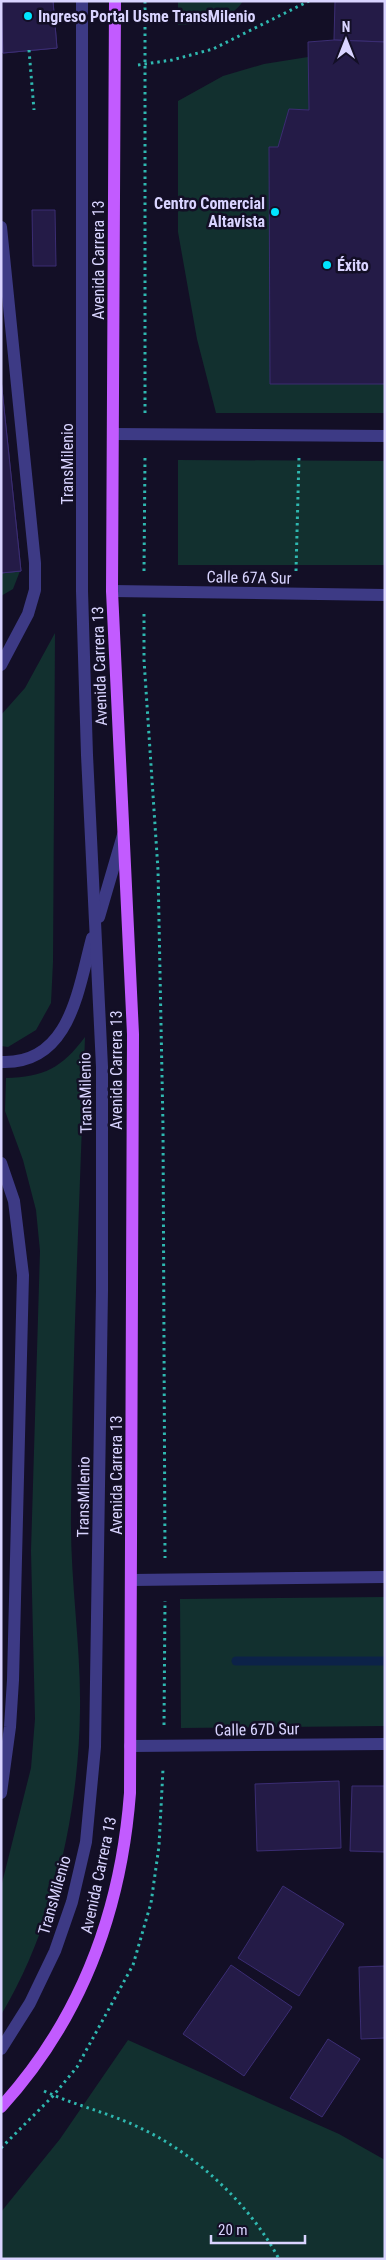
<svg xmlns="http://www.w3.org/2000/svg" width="386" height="2260" font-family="'Roboto Condensed',sans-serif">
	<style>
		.green { fill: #12302f }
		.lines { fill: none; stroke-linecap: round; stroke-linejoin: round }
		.stream { stroke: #0c2248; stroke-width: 9 }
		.building { fill: #241b47; stroke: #3b2d73 }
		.path { stroke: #2fb8b0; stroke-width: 3; stroke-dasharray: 2.5 4; stroke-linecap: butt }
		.service { stroke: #3d3a85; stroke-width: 12 }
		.minor { stroke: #3d3a85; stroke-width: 12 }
		.primary { stroke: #c25bff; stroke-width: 12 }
		.poi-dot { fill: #00e5ff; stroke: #130f26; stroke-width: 2 }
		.labels { text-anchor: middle; stroke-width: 5; stroke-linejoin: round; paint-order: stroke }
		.poi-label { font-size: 16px; font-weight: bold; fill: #d9d4ff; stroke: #130f26; text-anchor: start }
		.street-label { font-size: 16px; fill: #d9d4ff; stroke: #130f26 }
	</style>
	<rect width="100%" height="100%" fill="#130f26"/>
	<g class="green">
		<path d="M178 1H243C229 23 201 24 178 25Z"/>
		<path d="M308 57 309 110 289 109 278 147H269L385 384V413H216L197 339 178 232V101L223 76 264 64Z"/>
		<path d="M178 460 385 461V565H178Z"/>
		<path d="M20 571 13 589 1 596V573Z"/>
		<path d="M55 633 53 962 51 1003 36 1030 8 1047 1 1046V715L25 688Z"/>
		<path d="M85 1037C80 1197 72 1356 71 1515 70 1580 81 1645 80 1709 79 1811 54 1927 1 2015V1887L31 1768 35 1719 31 1551 40 1251 36 1210 23 1160 5 1111 6 1078C44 1077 62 1068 85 1037Z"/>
		<path d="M385 1597V1726L181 1728 180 1599Z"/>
		<path d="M128 2040 339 2134 385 2160V2259H1V2212L60 2139Z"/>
	</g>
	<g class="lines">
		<path class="stream" d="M236 1661H385"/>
	</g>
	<g class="building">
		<path d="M1 1H53L57 48 3 53Z"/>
		<path d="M1 1H53L57 48 3 53Z"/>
		<path d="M335 1H385V42L334 40Z"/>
		<path d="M334 40 385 42V384H270L269 147H278L289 109 309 110 308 42Z"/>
		<path d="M32 210H55L56 266H33Z"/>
		<path d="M1 379 21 571 1 573Z"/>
		<path d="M1 379 21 571 1 573Z"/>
		<path d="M339 1781 341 1848 257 1851 255 1784Z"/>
		<path d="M352 1786H385V1852L350 1851Z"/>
		<path d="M283 1886 344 1924 299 1996 238 1958Z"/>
		<path d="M231 1965 292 2007 244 2076 183 2034Z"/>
		<path d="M385 1966V2038L361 2039 359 1967Z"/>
		<path d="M328 2039 360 2059 322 2117 290 2098Z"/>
	</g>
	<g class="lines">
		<g class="path">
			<path d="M29 50 34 110"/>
			<path d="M138 65 172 60 213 49 309 1"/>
			<path d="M145 413V1"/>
			<path d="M144 571 145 457"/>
			<path d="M296 571 299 457"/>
			<path d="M144 614V660L158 870 163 1127 165 1558"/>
			<path d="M164 1725 165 1601"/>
			<path d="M44 2091C74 2105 106 2112 136 2126 194 2152 249 2203 279 2259"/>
			<path d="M1 2148 53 2096 77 2067 133 1965 151 1903 159 1846 163 1769"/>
		</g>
		<g class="service">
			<path d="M1 227 35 563V590L28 614 1 665"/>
			<path d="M99 917 123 835"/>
			<path d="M1 1062C70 1065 78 990 92 938"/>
			<path d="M1 1163 14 1201 23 1275 13 1680 10 1727 1 1793"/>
			<path d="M1 2049 30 2003 55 1951 72 1902 86 1842 95 1747 102 1291V1067L87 755 82 591V1"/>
		</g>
		<g class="minor">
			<path d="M114 434 385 436"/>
			<path d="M112 591 385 595"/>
			<path d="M132 1580 385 1577"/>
			<path d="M130 1746 385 1744"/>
		</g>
		<path class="primary" d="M1 2107C81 2019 121 1911 130 1793L133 1034 112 591 115 1"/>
	</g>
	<g class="poi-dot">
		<circle cx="28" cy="16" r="5"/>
		<circle cx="275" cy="212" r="5"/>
		<circle cx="327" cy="265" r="5"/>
	</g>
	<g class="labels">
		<g class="poi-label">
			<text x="38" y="22">Ingreso Portal Usme TransMilenio</text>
			<text x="265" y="209" text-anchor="end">Centro Comercial<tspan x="265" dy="18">Altavista</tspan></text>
			<text x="337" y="271">Éxito</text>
		</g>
		<g class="street-label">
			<text transform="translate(98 260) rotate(-90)" y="6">Avenida Carrera 13</text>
			<text transform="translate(67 464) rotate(-90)" y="6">TransMilenio</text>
			<text transform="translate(249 577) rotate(1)" y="6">Calle 67A Sur</text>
			<text transform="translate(99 666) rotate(-92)" y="6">Avenida Carrera 13</text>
			<text transform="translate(116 1070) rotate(-90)" y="6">Avenida Carrera 13</text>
			<text transform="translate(85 1093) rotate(-91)" y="6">TransMilenio</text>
			<text transform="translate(116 1475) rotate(-90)" y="6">Avenida Carrera 13</text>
			<text transform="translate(83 1497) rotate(-89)" y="6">TransMilenio</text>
			<text transform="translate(257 1729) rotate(-1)" y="6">Calle 67D Sur</text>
			<text transform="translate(98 1875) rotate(-78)" y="6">Avenida Carrera 13</text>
			<text transform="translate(54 1895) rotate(-74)" y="6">TransMilenio</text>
		</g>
	</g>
	<rect width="386" height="2260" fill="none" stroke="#d9d4ff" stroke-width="5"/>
	<g transform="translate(346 40)" stroke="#130f26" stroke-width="4" paint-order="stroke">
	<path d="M0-4L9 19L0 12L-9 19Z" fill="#d9d4ff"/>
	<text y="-8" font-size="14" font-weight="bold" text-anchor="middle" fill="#d9d4ff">N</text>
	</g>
	<path d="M211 2235v8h94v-8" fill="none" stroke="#d9d4ff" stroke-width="2.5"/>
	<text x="218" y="2235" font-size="15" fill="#d9d4ff" stroke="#130f26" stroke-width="4" paint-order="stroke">20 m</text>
</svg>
